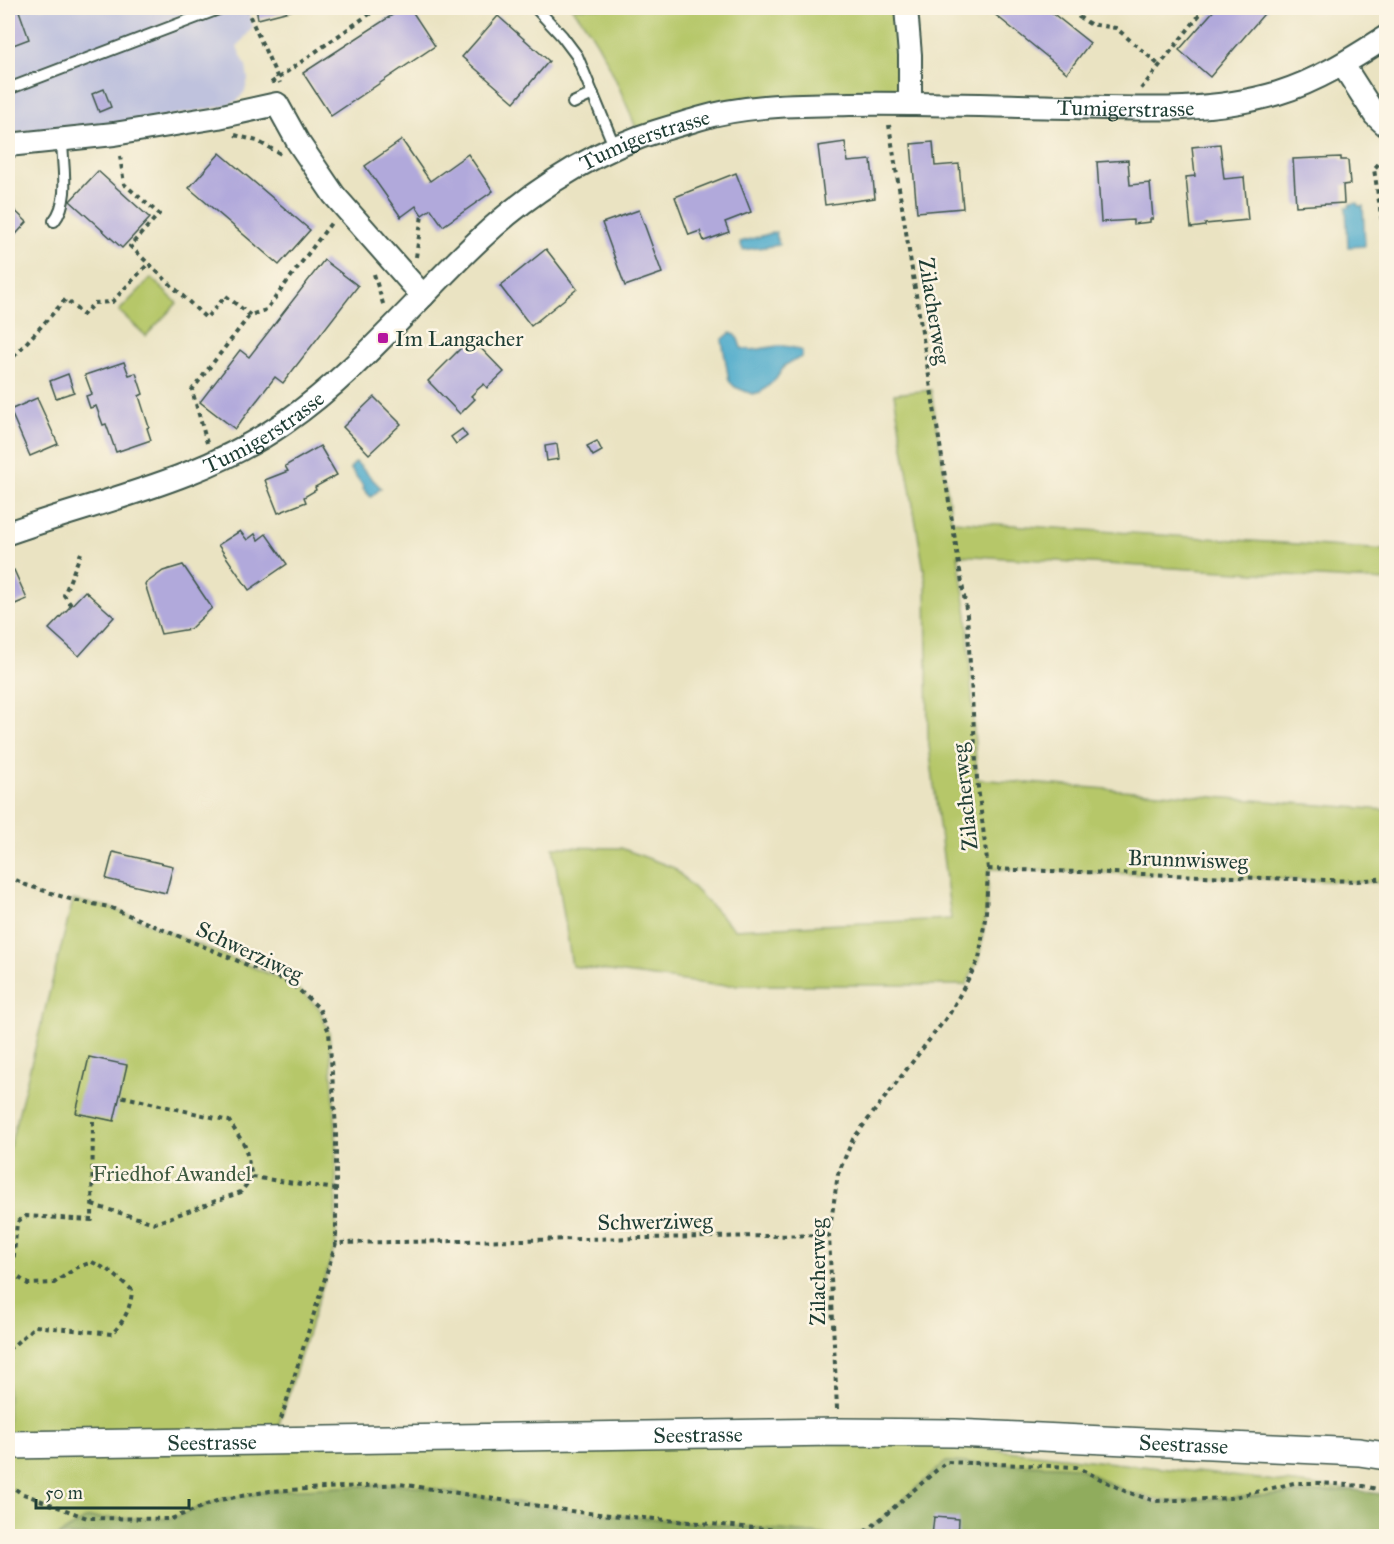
<svg xmlns="http://www.w3.org/2000/svg" width="1394" height="1544" font-family="'IM FELL Great Primer',serif">
	<style>
		.industrial { fill: #bfc2dd }
		.green { fill: #b6c769; stroke: #6a824e; stroke-width: 1.5 }
		.forest { fill: #90ac5d; stroke: #587448; stroke-width: 1.5 }
		.water { fill: #4daacb; stroke: #367480; stroke-width: 1.5 }
		.building { fill: #b1a9db }
		.lines { fill: none; stroke-linecap: round; stroke-linejoin: round }
		.service-casing { stroke: #3d5649; stroke-width: 14 }
		.minor-casing { stroke: #3d5649; stroke-width: 26 }
		.tertiary-casing { stroke: #3d5649; stroke-width: 30 }
		.path { stroke: #3d5649; stroke-width: 4; stroke-dasharray: 4.5 4.5; stroke-linecap: butt }
		.service { stroke: #fff; stroke-width: 10 }
		.minor { stroke: #fff; stroke-width: 22 }
		.tertiary { stroke: #fff; stroke-width: 27 }
		.poi-dot { fill: #b5179e; stroke: #fcf5e5; stroke-width: 2 }
		.labels { text-anchor: middle; stroke-width: 5; stroke-linejoin: round; paint-order: stroke }
		.street-label { font-size: 22px; fill: #1f3d34; stroke: #fcf5e5 }
		.poi-label { font-size: 22px; fill: #1f3d34; stroke: #fcf5e5; text-anchor: start }
		.park-label { font-size: 22px; fill: #3d593f; stroke: #fcf5e5 }
	</style>
	<rect width="100%" height="100%" fill="#fcf5e5"/>
	<filter id="ink" filterUnits="userSpaceOnUse"><feTurbulence type="fractalNoise" baseFrequency=".0167" numOctaves="2"/><feDisplacementMap in="SourceGraphic" scale="12" xChannelSelector="R" yChannelSelector="G"/><feConvolveMatrix kernelMatrix="1 2 1 2 8 2 1 2 1" color-interpolation-filters="sRGB"/></filter>
	<filter id="wash" filterUnits="userSpaceOnUse"><feTurbulence type="fractalNoise" baseFrequency=".008" numOctaves="4" result="noise"/><feDisplacementMap in="SourceGraphic" scale="24" xChannelSelector="R" yChannelSelector="G"/><feGaussianBlur stdDeviation="1.35" result="paint"/><feColorMatrix in="noise" values="0 0 0 0 0 0 0 0 0 0 0 0 0 0 0 0 0 1.4 0 .05"/><feComposite in="paint" operator="in"/></filter>
	<g filter="url(#wash)">
		<rect width="100%" height="100%" fill="#eae3c2"/>
		<path class="industrial" d="M8 8H247L253 27 237 47 246 66 248 79 245 91 237 101 225 106 127 123 28 131 8 135Z"/>
		<g class="green">
			<path d="M572 8H906L910 104 776 105 640 137C621 93 604 43 572 8Z"/>
			<path d="M151 278 177 303 146 336 119 311Z"/>
			<path d="M931 390 952 521 1386 550V581L958 555 967 615 977 779 1386 810V883L989 869 986 912 979 959 966 985H714L572 966 553 847 621 848 674 868 734 929 951 919 928 738 926 582 894 394Z"/>
			<path d="M73 900 109 907 281 979 299 990 319 1008 329 1032 336 1128V1243L274 1440 838 1432 1355 1490 1177 1501 1156 1499 1127 1492 1076 1467 946 1462 868 1530 844 1536 577 1512 400 1484 270 1491 219 1500 171 1519 87 1518 58 1536H8V1154Z"/>
		</g>
		<path class="forest" d="M946 1462 1076 1467 1127 1492 1155 1503 1355 1490 1386 1495V1536H58L87 1518 171 1519 219 1500 270 1491 400 1484 577 1512 844 1536 868 1530Z"/>
		<g class="water">
			<path d="M1358 203V206H1363L1365 246 1348 247 1346 207H1350V204Z"/>
			<path d="M776 232 779 245 743 250 740 242Z"/>
			<path d="M730 333C738 334 739 342 741 348 760 355 775 338 802 351V357L785 365 776 379 761 392 752 394 735 387 729 381 722 340Z"/>
			<path d="M356 462 381 488 371 497 363 489 364 487 350 468Z"/>
		</g>
		<g id="blocks">
			<g class="building">
				<path d="M8 8H18L29 39 8 47Z"/>
				<path d="M256 8H301L258 19Z"/>
				<path d="M403 8H410L435 46 331 116 303 73Z"/>
				<path d="M987 8H1046L1090 43 1067 73Z"/>
				<path d="M1216 8H1269L1210 77 1179 50Z"/>
				<path d="M498 16 549 61 514 102 462 57Z"/>
				<path d="M104 89 111 107 99 112 92 94Z"/>
				<path d="M402 140 430 181 468 154 493 191 443 226 431 209 422 215 416 206 401 217 365 166Z"/>
				<path d="M845 142 848 162 871 160 875 198 825 205 818 146Z"/>
				<path d="M933 142 935 166 959 164 963 208 917 212 911 144Z"/>
				<path d="M1220 144 1224 179 1244 177 1248 220 1205 224V226L1191 228 1186 177 1195 176 1192 147Z"/>
				<path d="M220 153 310 230 279 265 189 188Z"/>
				<path d="M1341 157V160H1348L1350 184 1343 185 1344 203 1296 206 1293 159Z"/>
				<path d="M1128 160 1130 185 1150 183 1153 219H1150V222L1133 224V220L1101 222 1097 162Z"/>
				<path d="M98 171 150 218 122 248 70 201Z"/>
				<path d="M736 173 751 212 725 222 729 232 704 241 700 231 689 235 675 197Z"/>
				<path d="M8 204 27 222 8 243Z"/>
				<path d="M639 210 662 273 625 286 602 223Z"/>
				<path d="M546 249 577 289 531 326 500 286Z"/>
				<path d="M324 260 358 286 283 383 275 377 235 429 200 402 240 350 249 357Z"/>
				<path d="M471 338 504 372 487 388 484 384 478 389 471 396 475 399 460 414 428 381Z"/>
				<path d="M124 362 129 375 136 373 143 394 139 396 149 427 147 428 151 440 116 452 106 424 103 425 96 406 90 408 86 396 92 394 85 375Z"/>
				<path d="M68 374 74 392 56 398 50 381Z"/>
				<path d="M374 397 401 424 369 454 343 427Z"/>
				<path d="M37 398 58 444 30 456 10 410Z"/>
				<path d="M462 429 467 436 456 444 451 437Z"/>
				<path d="M597 441 602 451 593 456 587 446Z"/>
				<path d="M557 444 559 459 547 461 545 446Z"/>
				<path d="M320 446 337 475 315 487 316 490 304 497 306 502 278 513 265 480 288 471 285 466Z"/>
				<path d="M240 531 247 540 255 534 258 540 266 534 287 564 249 590 218 545Z"/>
				<path d="M183 565 212 608 190 629 161 634 145 584 163 571Z"/>
				<path d="M14 570 27 599 8 607V573Z"/>
				<path d="M85 591 114 617 79 656 49 629Z"/>
				<path d="M113 852 173 866 166 893 106 879Z"/>
				<path d="M89 1057 127 1065 114 1121 76 1113Z"/>
				<path d="M934 1517 959 1519 958 1536H932Z"/>
			</g>
		</g>
	</g>
	<g filter="url(#ink)">
		<use href="#blocks" fill-opacity="0" stroke="#3d5649" stroke-width="1.5"/>
		<g class="lines">
			<defs>
				<g id="service">
					<path d="M536 8 562 36 577 56 615 148"/>
					<path d="M8 89 221 8"/>
					<path d="M573 103 593 94"/>
					<path d="M54 221C71 200 62 165 62 139"/>
				</g>
				<g id="minor">
					<path d="M906 8 910 55V104"/>
					<path d="M1343 65 1375 115 1386 125"/>
					<path d="M8 145 114 134 218 117 277 104 298 142 334 195 423 296"/>
					<path id="s1" d="M8 533C101 500 201 481 284 423 358 372 414 301 479 240 524 197 581 159 640 137 659 130 679 125 698 119 746 104 800 105 850 104 924 103 998 106 1072 107 1141 109 1211 113 1278 93 1317 81 1352 59 1386 37"/>
				</g>
				<g id="tertiary">
					<path id="s2" d="M8 1445 838 1432 954 1433 1359 1452 1386 1456"/>
				</g>
			</defs>
			<use href="#service" class="service-casing"/>
			<use href="#minor" class="minor-casing"/>
			<use href="#tertiary" class="tertiary-casing"/>
			<g class="path">
				<path d="M246 8 280 83"/>
				<path d="M1076 8 1079 17 1090 24 1116 28 1159 65"/>
				<path d="M271 83 378 8"/>
				<path d="M1141 89 1205 8"/>
				<path d="M235 135 257 141 281 154"/>
				<path d="M120 156 124 184 159 214 130 246 206 318 226 296 250 315"/>
				<path d="M1386 247 1374 169 1386 155"/>
				<path d="M416 257 422 215"/>
				<path d="M374 274 384 307"/>
				<path d="M8 363 66 299 83 315 94 303 112 302 148 264"/>
				<path d="M207 443 192 390 250 315 266 310 331 223"/>
				<path d="M71 605 64 595 81 553"/>
				<path d="M988 869 1357 881 1386 878"/>
				<path d="M8 876 26 885 73 900 109 907 281 979 299 990 319 1008 329 1032 336 1128V1243"/>
				<path d="M252 1177 336 1189"/>
				<path d="M92 1205 155 1223 241 1192 252 1177 245 1146 229 1121 120 1096"/>
				<path d="M8 1349 13 1346 35 1326 112 1334C124 1321 131 1308 132 1290L110 1271 92 1262 76 1268 54 1283 28 1284 15 1275 13 1265 17 1222 26 1216 92 1220 93 1117"/>
				<path d="M837 1409 829 1235 838 1174 853 1139 950 1013 979 959 986 912 988 869 977 779 967 615 889 125"/>
				<path d="M281 1419 336 1243 829 1235"/>
				<path d="M8 1484 21 1493 87 1518 171 1519 219 1500 270 1491 400 1484 577 1512 844 1536 868 1530 946 1462 1076 1467 1127 1492 1155 1501 1230 1498 1294 1483H1319L1363 1486 1386 1491"/>
				<path d="M739 1536 740 1527"/>
			</g>
			<use href="#service" class="service"/>
			<use href="#minor" class="minor"/>
			<use href="#tertiary" class="tertiary"/>
		</g>
	</g>
	<rect class="poi-dot" x="377" y="332" width="12" height="12" rx="3"/>
	<g class="labels">
		<g class="street-label">
			<text dy="8" stroke="none"><textPath href="#s1" startOffset="1248">Tumigerstrasse</textPath></text>
			<text dy="8" stroke="none"><textPath href="#s1" startOffset="762">Tumigerstrasse</textPath></text>
			<text transform="translate(935 311) rotate(81)" y="8">Zilacherweg</text>
			<text dy="8" stroke="none"><textPath href="#s1" startOffset="276">Tumigerstrasse</textPath></text>
			<text transform="translate(964 797) rotate(-96)" y="8">Zilacherweg</text>
			<text transform="translate(1188 859) rotate(2)" y="8">Brunnwisweg</text>
			<text transform="translate(250 951) rotate(25)" y="8">Schwerziweg</text>
			<text transform="translate(655 1221) rotate(-1)" y="8">Schwerziweg</text>
			<text transform="translate(817 1272) rotate(-90)" y="8">Zilacherweg</text>
			<text dy="8" stroke="none"><textPath href="#s2" startOffset="690">Seestrasse</textPath></text>
			<text dy="8" stroke="none"><textPath href="#s2" startOffset="204">Seestrasse</textPath></text>
			<text dy="8" stroke="none"><textPath href="#s2" startOffset="1176">Seestrasse</textPath></text>
		</g>
		<g class="poi-label">
			<text x="395" y="346">Im Langacher</text>
		</g>
		<g class="park-label">
			<text x="172" y="1181">Friedhof Awandel</text>
		</g>
	</g>
	<rect width="1394" height="1544" fill="none" stroke="#fcf5e5" stroke-width="30"/>
	<path d="M36 1499v9h153v-9" fill="none" stroke="#1f3d34" stroke-width="3"/>
	<text x="45" y="1499" font-size="18" fill="#1f3d34" stroke="#fcf5e5" stroke-width="4.5" paint-order="stroke">50 m</text>
</svg>
